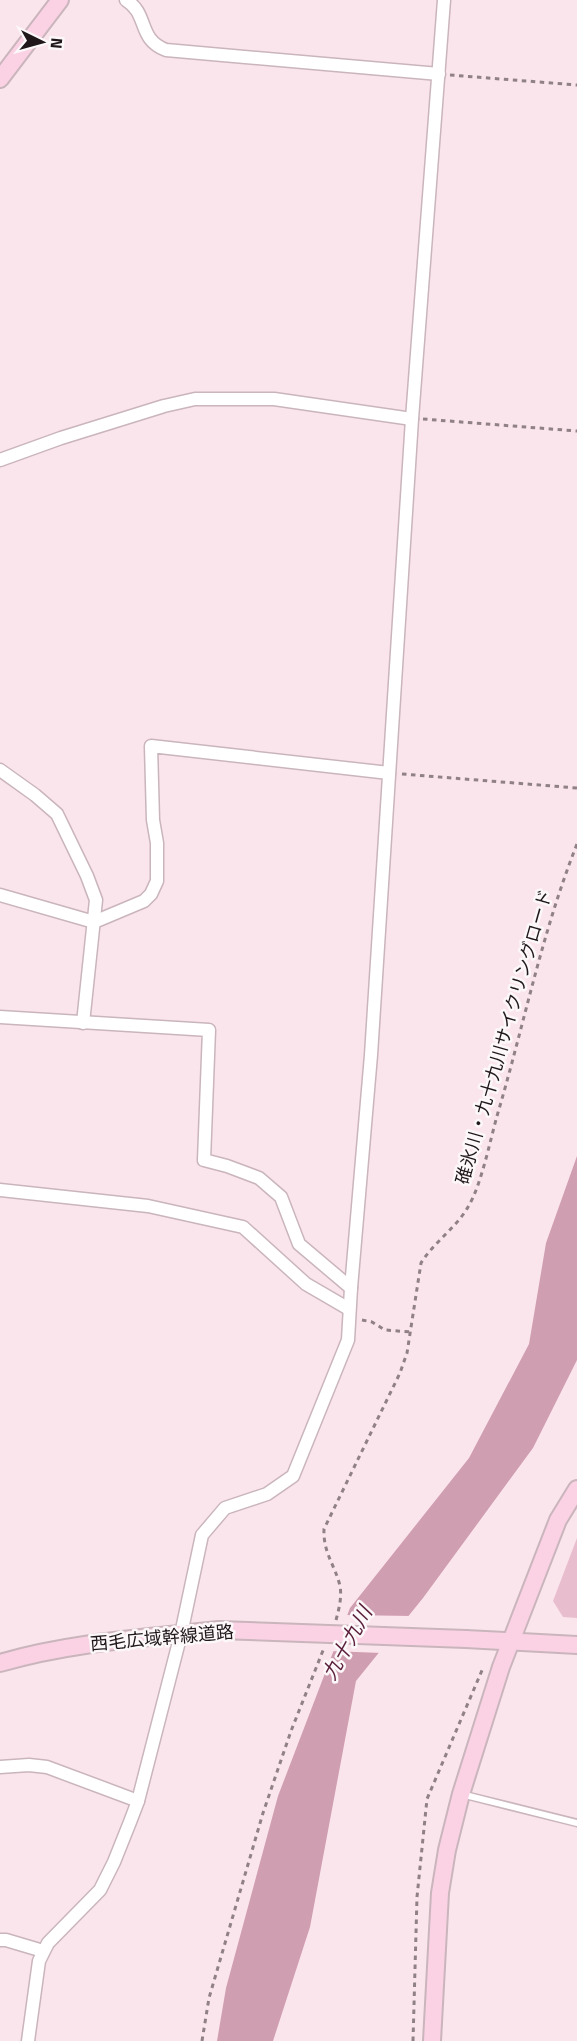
<svg xmlns="http://www.w3.org/2000/svg" width="577" height="2041" font-family="'Titillium Web','Noto Sans JP',sans-serif">
	<style>
		.green { fill: #e8bdcd }
		.water { fill: #d09eb1 }
		.pier { fill: #fbe5ed }
		.lines { fill: none; stroke-linecap: round; stroke-linejoin: round }
		.lane-casing { stroke: #cab5bc; stroke-width: 9 }
		.street-casing { stroke: #cab5bc; stroke-width: 15 }
		.secondary-casing { stroke: #cab5bc; stroke-width: 20 }
		.path { stroke: #908187; stroke-width: 3; stroke-dasharray: 4.5 4.5; stroke-linecap: butt }
		.lane { stroke: #fff; stroke-width: 6 }
		.street { stroke: #fff; stroke-width: 12 }
		.secondary { stroke: #fad2e4; stroke-width: 16 }
		.secondary-bridge-casing { stroke: #cab5bc; stroke-width: 20; stroke-linecap: butt }
		.secondary-bridge { stroke: #fad2e4; stroke-width: 16 }
		.labels { text-anchor: middle; stroke-width: 5; stroke-linejoin: round; paint-order: stroke }
		.street-label { font-size: 18px; fill: #1f171a; stroke: #fcf8f9 }
		.water-label { font-size: 20px; font-style: italic; fill: #591d39; stroke: #fcf8f9 }
	</style>
	<rect width="100%" height="100%" fill="#fbe5ed"/>
	<path class="green" d="M577 1538V1618L563 1617 553 1601Z"/>
	<path class="water" d="M577 1156V1360L533 1448 423 1598 356 1681 310 1927 273 2041H217L226 1988 278 1796 350 1608 469 1458 529 1344 546 1243Z"/>
	<path class="pier" d="M344 1615 412 1616 382 1653 330 1651Z"/>
	<g class="lines">
		<defs>
			<path id="lane" d="M461 1794 577 1823"/>
			<g id="street">
				<path d="M126 0C149 14 137 39 166 50L439 74"/>
				<path d="M0 460 61 438 164 406 195 399H274L412 419"/>
				<path d="M0 770 35 795 57 814 87 876 96 900 83 1023"/>
				<path d="M0 895 94 922 144 901 151 894 157 881V843L153 820 151 746 389 773"/>
				<path d="M0 1017 209 1030 204 1160 227 1166 259 1178 281 1197 299 1244 351 1288"/>
				<path d="M0 1190 148 1206 243 1227 306 1284 349 1309"/>
				<path d="M0 1767 29 1765 47 1767 138 1801"/>
				<path d="M0 1940H6L43 1951"/>
				<path d="M28 2041 39 1961 48 1943 100 1890 114 1862 130 1822 138 1801 181 1634 202 1535 225 1508 267 1494 293 1476 348 1340 351 1288 371 1055 412 419 444 0"/>
			</g>
			<g id="secondary">
				<path d="M0 79 60 0"/>
				<path d="M466 1639 577 1645"/>
				<path d="M0 1663C72 1642 146 1638 219 1630"/>
				<path d="M432 2041 440 1893 447 1850 461 1794 501 1667 558 1520 577 1489"/>
			</g>
		</defs>
		<use href="#lane" class="lane-casing"/>
		<use href="#street" class="street-casing"/>
		<use href="#secondary" class="secondary-casing"/>
		<g class="path">
			<path d="M450 75 577 85"/>
			<path d="M423 419 577 431"/>
			<path d="M402 774 577 788"/>
			<path d="M362 1320 372 1322 385 1330 411 1332"/>
			<path d="M336 1620C339 1609 342 1597 340 1586 335 1565 323 1553 324 1529L400 1373 407 1353 421 1263C434 1242 456 1228 468 1207 481 1186 490 1141 497 1116 524 1025 542 932 577 844"/>
			<path d="M202 2041 209 1998 263 1813 291 1731 324 1648"/>
			<path d="M413 2041 417 1897 427 1799 483 1668"/>
		</g>
		<use href="#lane" class="lane"/>
		<use href="#street" class="street"/>
		<use href="#secondary" class="secondary"/>
		<defs>
			<path id="secondary-bridge" d="M219 1630 466 1639"/>
		</defs>
		<use href="#secondary-bridge" class="secondary-bridge-casing"/>
		<use href="#secondary-bridge" class="secondary-bridge"/>
	</g>
	<g class="labels">
		<g class="street-label">
			<text transform="translate(504 1037) rotate(-74)" y="6">碓氷川・九十九川サイクリングロード</text>
			<text transform="translate(162 1638) rotate(-5)" y="6">西毛広域幹線道路</text>
		</g>
		<g class="water-label">
			<text transform="translate(347 1643) rotate(-61)" y="7">九十九川</text>
		</g>
	</g>
	<g transform="translate(42 42) rotate(95)" stroke="#fcf8f9" stroke-width="4.5" paint-order="stroke">
	<path d="M0-4.5L10 22L0 15L-10 22Z" fill="#1f171a"/>
	<text y="-9" font-size="16" font-weight="bold" text-anchor="middle" fill="#1f171a">N</text>
	</g>
</svg>
